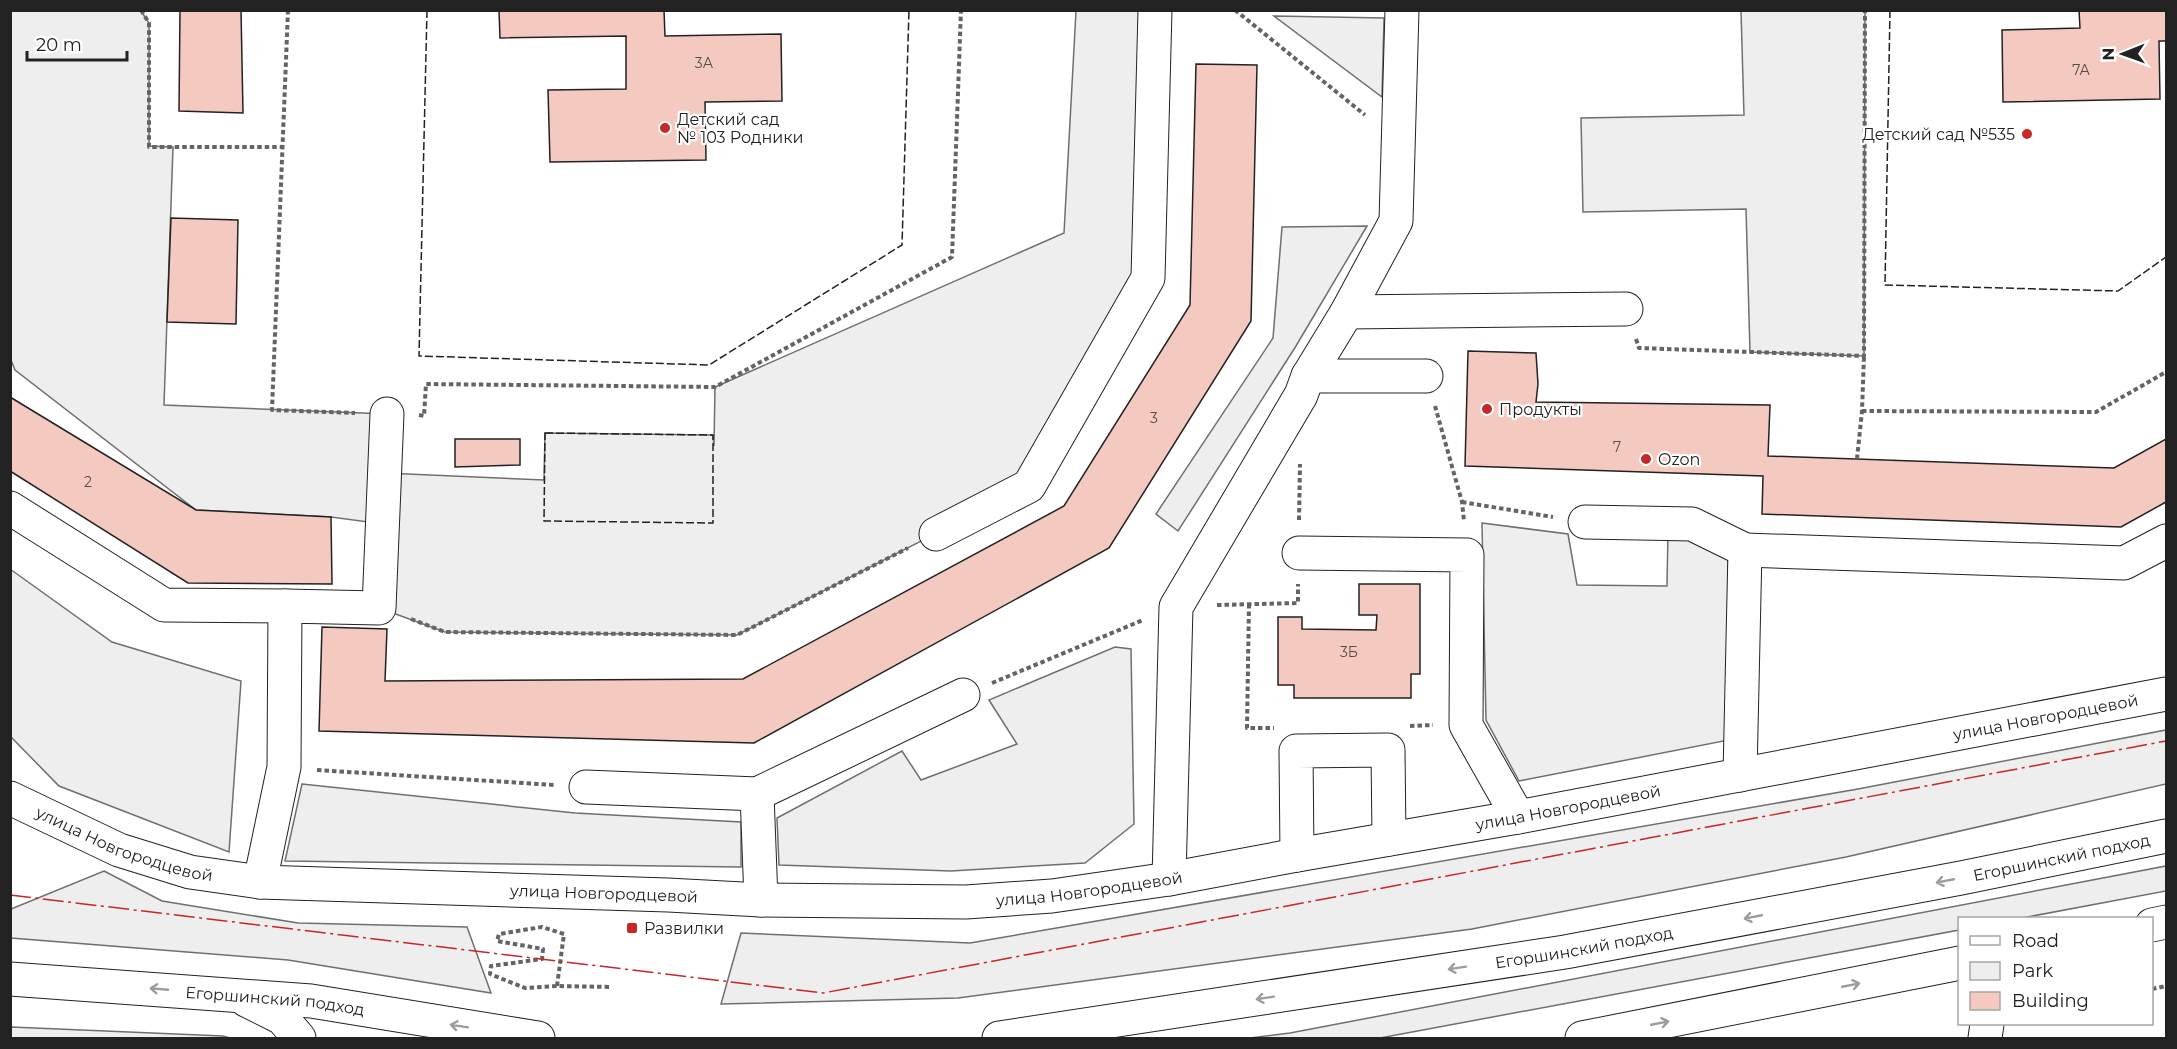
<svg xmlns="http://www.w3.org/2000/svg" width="2177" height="1049" font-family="Montserrat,sans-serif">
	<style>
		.green { fill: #eee; stroke: #6f6f6f; stroke-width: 1.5 }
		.building { fill: #f3c9c0; stroke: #222; stroke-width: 1.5 }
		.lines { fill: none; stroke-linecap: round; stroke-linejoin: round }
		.minor-casing { stroke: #222; stroke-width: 35 }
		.major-casing { stroke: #222; stroke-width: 35 }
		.path { stroke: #646464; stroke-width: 4; stroke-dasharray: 4.5 3; stroke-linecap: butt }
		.minor { stroke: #fff; stroke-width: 33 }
		.major { stroke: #fff; stroke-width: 33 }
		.fence { stroke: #222; stroke-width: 1.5; stroke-dasharray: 8 3; stroke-linecap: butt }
		.power { stroke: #c62828; stroke-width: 1.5; stroke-dasharray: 21 4.5 3 4.5; stroke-linecap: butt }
		.oneway { stroke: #9c9c9c }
		.poi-dot { fill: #c62828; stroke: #fff; stroke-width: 2 }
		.labels { text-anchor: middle; stroke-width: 4.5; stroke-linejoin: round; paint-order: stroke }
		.number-label { font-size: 14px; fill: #564c4a }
		.poi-label { font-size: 16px; fill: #222; stroke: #fff; text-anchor: start }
		.street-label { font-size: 16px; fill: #222; stroke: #fff }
	</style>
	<rect width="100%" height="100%" fill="#fff"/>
	<g class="green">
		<path d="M11 11H141L149 23V146L173 147 164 405 387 414 368 522 331 517 196 510 15 370 11 360Z"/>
		<path d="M1076 11H1155L1148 278 1029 486 737 635 445 632 379 608 385 473 544 480 545 433 713 435 714 446 715 387 1064 233Z"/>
		<path d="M1741 11H1865L1864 356 1750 352 1746 209 1583 212 1581 118 1744 115Z"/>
		<path d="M1274 16 1384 18 1382 97Z"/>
		<path d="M1367 226 1296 346 1178 531 1156 514 1273 338 1282 227Z"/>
		<path d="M1482 523 1568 534 1577 585 1667 586 1668 531 1728 555 1734 739 1519 781 1486 720Z"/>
		<path d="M10 569 112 642 241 681 229 852 59 786 11 737Z"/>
		<path d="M1115 647 1131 649 1134 824 1085 863 951 871 779 865 777 818 902 751 921 780 1017 744 989 700Z"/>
		<path d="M2166 730V784L1846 857 1472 929 958 998 721 1004 741 933 970 943 1858 789Z"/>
		<path d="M302 784 575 813 741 822V867L285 861Z"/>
		<path d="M2166 866V891L2022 918H1960L1959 930 1380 1038H1250L1290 1033Z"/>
		<path d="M104 871 162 901 298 923 467 927 491 993 288 960 11 938V909Z"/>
		<path d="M11 1027 223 1036 230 1038H11Z"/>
	</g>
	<g class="building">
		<path d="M180 10H241L243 113 179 111Z"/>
		<path d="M499 10H664L665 36 781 34 782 101 705 102 706 160 550 162 548 90 626 89V36L500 38Z"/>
		<path d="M2079 10H2166V41H2159L2160 99 2003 102 2002 30 2080 28Z"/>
		<path d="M1196 64 1257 65 1251 321 1109 548 754 743 319 731 322 627 387 629 385 681 743 679 1064 506 1190 305Z"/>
		<path d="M171 218 238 220 236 324 167 322Z"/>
		<path d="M1468 351 1536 353 1538 384 1536 402 1770 405 1768 456 2114 468 2166 439V502L2121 527 1762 514 1763 476 1465 466Z"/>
		<path d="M10 397 196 510 331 517 332 584 188 583 10 471Z"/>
		<path d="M455 439H520V465L455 467Z"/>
		<path d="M1359 584H1420V674H1411V698H1294V685H1278V617H1302V629L1376 630 1377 615H1359Z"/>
	</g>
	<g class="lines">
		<defs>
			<g id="minor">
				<path d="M1347 312 1626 309"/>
				<path d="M1308 376H1426"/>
				<path d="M10 508 164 605 285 606"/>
				<path d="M1585 522 1692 524 1745 550 1740 775"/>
				<path d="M936 534 1029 486 1148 278 1155 10"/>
				<path d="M1745 550 2124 563 2166 541"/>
				<path d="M1299 553 1467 555 1466 725 1518 817"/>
				<path d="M586 787 757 794 761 900"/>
				<path d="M757 794 963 695"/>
				<path id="s1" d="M10 798 119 850 190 872 260 882 668 895 761 900 966 902 1052 896 1169 879 1297 855 1518 817 2166 694"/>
				<path d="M1297 855 1296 751 1388 750 1389 839"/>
				<path d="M1169 879 1176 607 1301 395 1308 376 1347 312 1396 221 1402 10"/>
				<path d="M260 882 284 767 285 606 379 608 387 414"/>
				<path d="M1985 1038 1987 1024"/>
			</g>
			<g id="major">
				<path d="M2152 925 2166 922"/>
				<path id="s2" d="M10 979 311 1001 538 1038"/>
				<path d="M246 1000 282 1018 299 1038"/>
				<path id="s3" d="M999 1038 1565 952 1961 878 2166 836"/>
				<path d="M1582 1038 1960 963"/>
			</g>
		</defs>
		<use href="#minor" class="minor-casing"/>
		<use href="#major" class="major-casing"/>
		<g class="path">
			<path d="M141 10 149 23V147H282"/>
			<path d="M288 10 272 410 355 413"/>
			<path d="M1235 10 1365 115"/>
			<path d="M1636 339 1639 348 1864 356 1865 10"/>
			<path d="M1435 406 1462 502 1464 521"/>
			<path d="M1862 411 2096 412 2166 372"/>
			<path d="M419 415 424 416 426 384 715 387 952 257 961 10"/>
			<path d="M1857 459 1862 411 1864 356"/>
			<path d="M1462 502 1553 517"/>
			<path d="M1299 520 1300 464"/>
			<path d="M1249 604 1247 728H1274"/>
			<path d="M1217 605 1298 603V584"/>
			<path d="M411 619 445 632 737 635 908 548"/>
			<path d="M992 683 1143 620"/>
			<path d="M1410 726 1433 725"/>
			<path d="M317 770 555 785"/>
			<path d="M557 986 564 934 542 927 499 934 497 941 543 949 542 959 491 966 490 974 525 988 557 986 612 987"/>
			<path d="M2152 989 2166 986"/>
		</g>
		<use href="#minor" class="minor"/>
		<use href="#major" class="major"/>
		<g class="fence">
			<path d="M427 10 419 356 709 365 902 245 909 10"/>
			<path d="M1890 10 1885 285 2118 291 2166 257"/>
			<path d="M545 433 713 435V523L544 521Z"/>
		</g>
		<path class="power" d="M10 895 823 993 2166 741"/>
	</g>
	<defs><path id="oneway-shaft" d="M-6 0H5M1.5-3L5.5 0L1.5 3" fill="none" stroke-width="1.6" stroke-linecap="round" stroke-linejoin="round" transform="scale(1.5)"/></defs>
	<g class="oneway">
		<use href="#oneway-shaft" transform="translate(1945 881) rotate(169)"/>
		<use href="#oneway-shaft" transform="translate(1753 917) rotate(169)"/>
		<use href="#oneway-shaft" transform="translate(1457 968) rotate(171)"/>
		<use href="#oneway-shaft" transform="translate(1851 985) rotate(-11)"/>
		<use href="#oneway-shaft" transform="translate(159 989) rotate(-175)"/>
		<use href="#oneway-shaft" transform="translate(1265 998) rotate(171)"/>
		<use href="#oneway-shaft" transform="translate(1660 1023) rotate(-11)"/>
		<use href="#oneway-shaft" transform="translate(459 1026) rotate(-171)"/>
	</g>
	<g class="poi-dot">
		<circle cx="665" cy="128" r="6"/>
		<circle cx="2027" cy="134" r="6"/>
		<circle cx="1487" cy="409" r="6"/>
		<circle cx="1646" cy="459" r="6"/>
		<rect x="626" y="922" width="12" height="12" rx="3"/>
	</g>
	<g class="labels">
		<g class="number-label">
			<text x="704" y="68">3А</text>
			<text x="2081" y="75">7А</text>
			<text x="1154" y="423">3</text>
			<text x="1617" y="452">7</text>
			<text x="88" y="487">2</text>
			<text x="1349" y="657">3Б</text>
		</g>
		<g class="poi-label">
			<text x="677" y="125">Детский сад<tspan x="677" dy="18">№ 103 Родники</tspan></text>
			<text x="2015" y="140" text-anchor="end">Детский сад №535</text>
			<text x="1499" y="415">Продукты</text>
			<text x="1658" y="465">Ozon</text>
			<text x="644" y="934">Развилки</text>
		</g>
		<g class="street-label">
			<text dy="6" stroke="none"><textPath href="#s1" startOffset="2068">улица Новгородцевой</textPath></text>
			<text dy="6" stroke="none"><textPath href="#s1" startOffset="1582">улица Новгородцевой</textPath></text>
			<text dy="6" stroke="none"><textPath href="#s1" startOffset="124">улица Новгородцевой</textPath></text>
			<text dy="6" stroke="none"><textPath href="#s3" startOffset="1078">Егоршинский подход</textPath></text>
			<text dy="6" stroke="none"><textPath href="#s1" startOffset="1096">улица Новгородцевой</textPath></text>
			<text dy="6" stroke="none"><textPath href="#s1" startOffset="610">улица Новгородцевой</textPath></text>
			<text dy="6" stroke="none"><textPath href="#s3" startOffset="592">Егоршинский подход</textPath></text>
			<text dy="6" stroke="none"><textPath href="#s2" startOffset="266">Егоршинский подход</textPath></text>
		</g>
	</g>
	<rect width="2177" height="1049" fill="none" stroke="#222222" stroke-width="24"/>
	<rect x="1958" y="917" width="195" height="108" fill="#ffffff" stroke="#a7a7a7" stroke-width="1.5"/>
	<rect x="1970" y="936" width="30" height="9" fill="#ffffff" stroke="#a7a7a7" stroke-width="1.5"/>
	<text x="2012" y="947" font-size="18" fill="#222222">Road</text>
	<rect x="1970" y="962" width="30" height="18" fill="#eeeeee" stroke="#a7a7a7" stroke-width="1.5"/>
	<text x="2012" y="977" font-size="18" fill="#222222">Park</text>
	<rect x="1970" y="992" width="30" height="18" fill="#f3c9c0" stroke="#a7a7a7" stroke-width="1.5"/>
	<text x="2012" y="1007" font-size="18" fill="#222222">Building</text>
	<g transform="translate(2123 54) rotate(269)" stroke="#ffffff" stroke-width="4.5" paint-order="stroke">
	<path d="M0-4.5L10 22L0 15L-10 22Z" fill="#222222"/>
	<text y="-9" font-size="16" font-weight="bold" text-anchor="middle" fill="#222222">N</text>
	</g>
	<path d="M27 51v9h100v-9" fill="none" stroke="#222222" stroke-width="3"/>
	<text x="36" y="51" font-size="18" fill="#222222" stroke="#ffffff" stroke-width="4.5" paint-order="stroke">20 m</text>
</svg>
